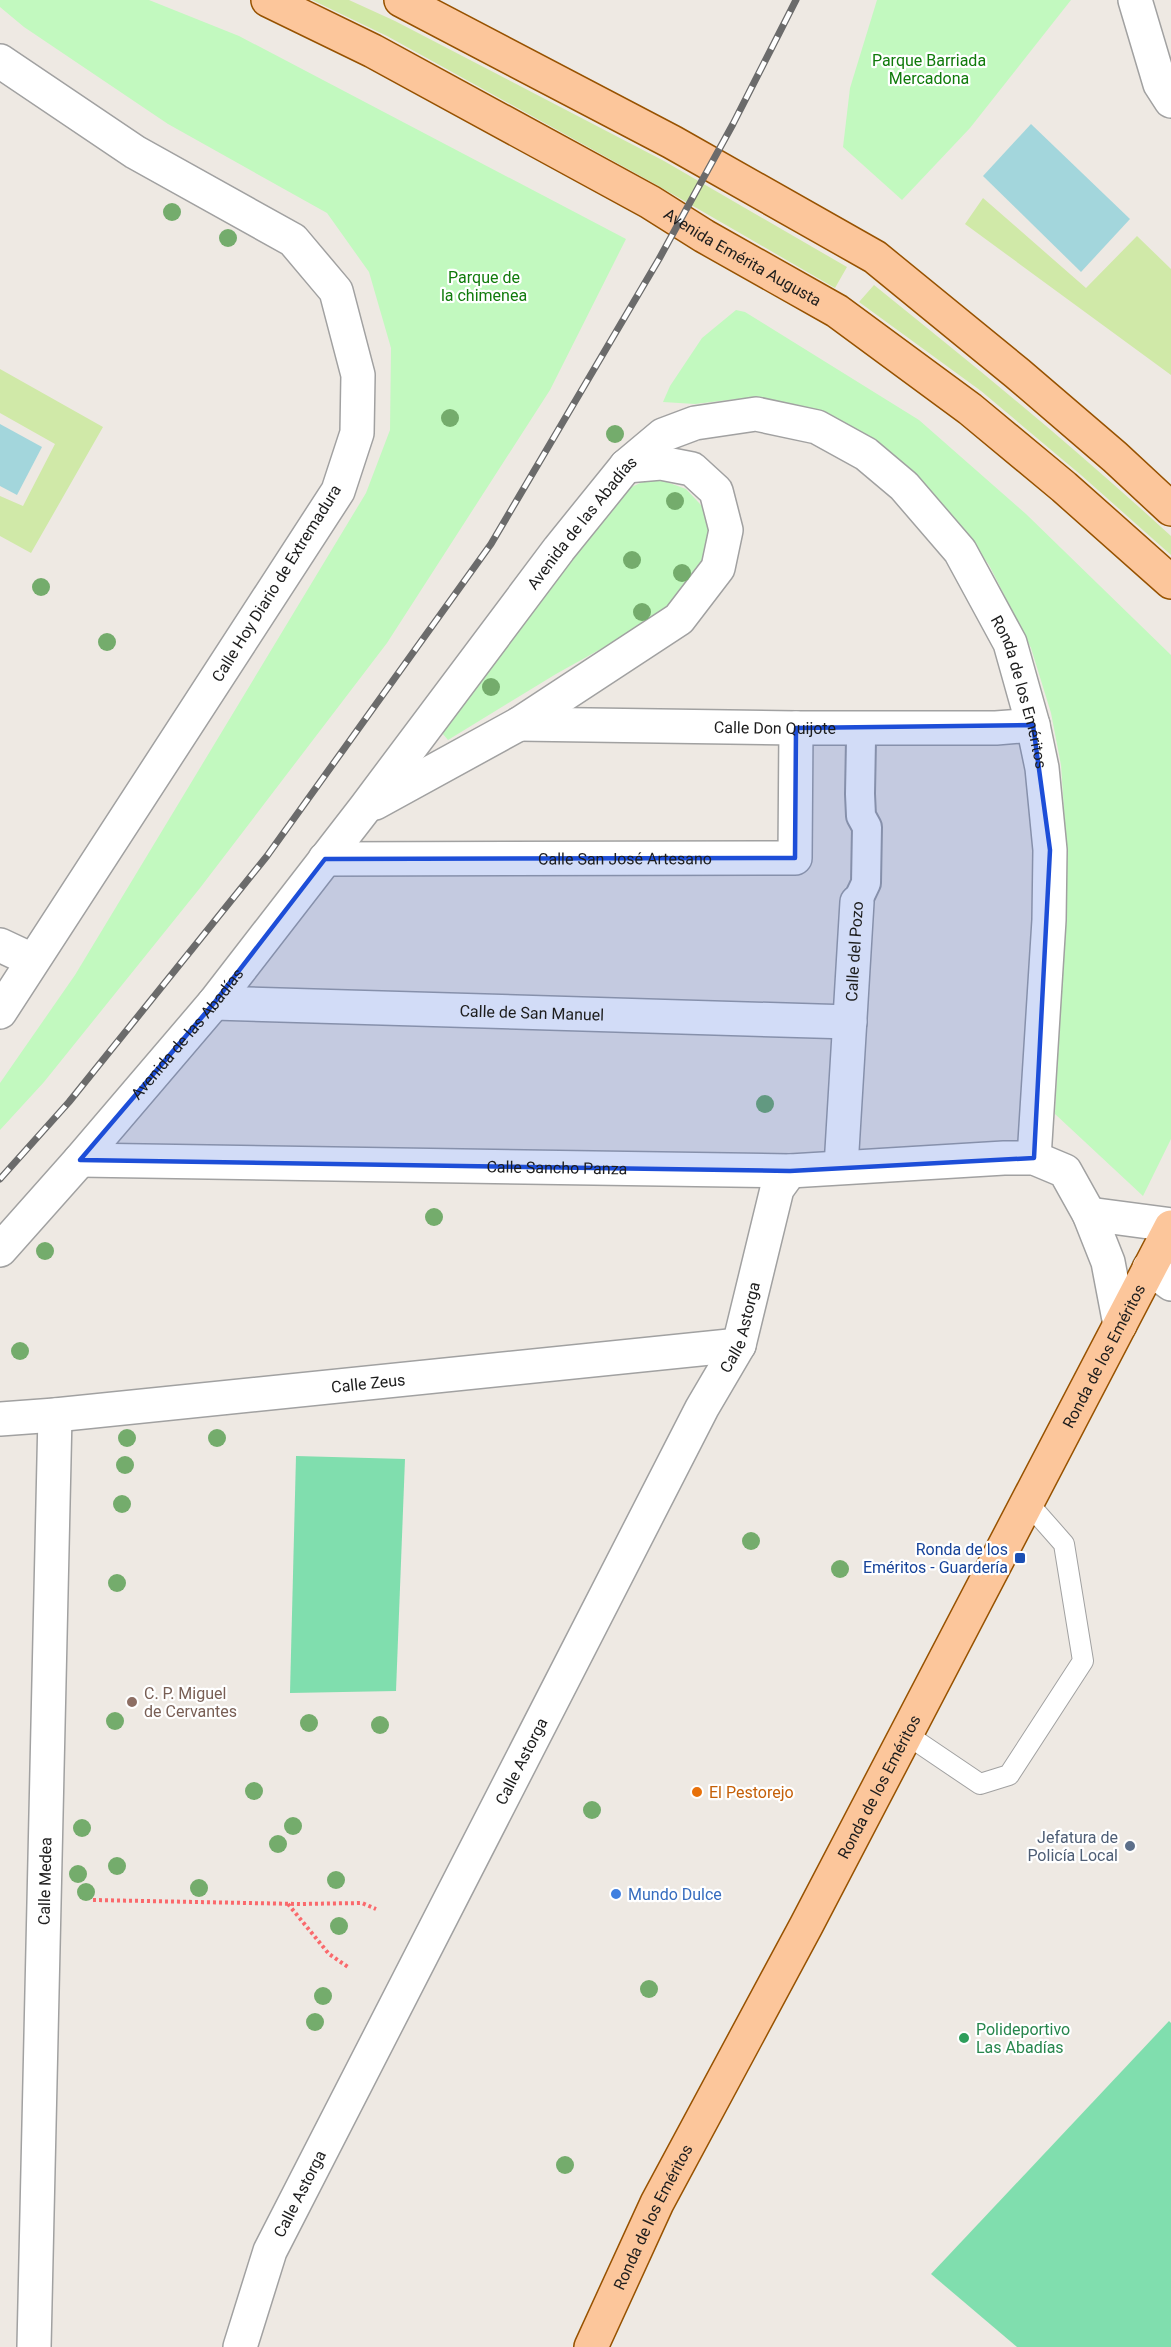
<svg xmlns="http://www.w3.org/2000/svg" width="1171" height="2347" font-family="Roboto,sans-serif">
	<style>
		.grass { fill: #d0e9a8 }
		.park { fill: #c2f9bf }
		.pitch { fill: #80deae }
		.water { fill: #a3d6dc }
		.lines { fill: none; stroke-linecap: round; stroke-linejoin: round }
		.service-casing { stroke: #a1a1a1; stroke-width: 22 }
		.pedestrian-casing { stroke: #a1a1a1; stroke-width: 32 }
		.minor-casing { stroke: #a1a1a1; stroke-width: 36 }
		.primary-casing { stroke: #975200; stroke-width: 36 }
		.path { stroke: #fa696c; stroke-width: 4; stroke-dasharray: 3 3; stroke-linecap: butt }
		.service { stroke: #fff; stroke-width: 20 }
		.pedestrian { stroke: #fff; stroke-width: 28 }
		.minor { stroke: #fff; stroke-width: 33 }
		.primary { stroke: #fcc69b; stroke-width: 33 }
		.rail-casing { stroke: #6b6b6b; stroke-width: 7 }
		.rail { stroke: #fff; stroke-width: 4.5; stroke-dasharray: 14; stroke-linecap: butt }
		.tree { fill: #74ac6c }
		.marked { fill: #1d4ed8; fill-opacity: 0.2; stroke: #1d4ed8; stroke-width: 4.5; stroke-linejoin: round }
		.transit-dot { fill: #1a4fb4; stroke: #fff; stroke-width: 2 }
		.education-dot { fill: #8d6e63; stroke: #fff; stroke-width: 2 }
		.food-dot { fill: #e8710a; stroke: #fff; stroke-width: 2 }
		.service-dot { fill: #5c6f8a; stroke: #fff; stroke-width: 2 }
		.shop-dot { fill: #3f7fe0; stroke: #fff; stroke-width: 2 }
		.leisure-dot { fill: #2e9e5b; stroke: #fff; stroke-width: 2 }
		.labels { text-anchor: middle; stroke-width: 4.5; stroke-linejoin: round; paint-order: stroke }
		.park-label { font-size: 16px; fill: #107b0b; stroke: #fff }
		.street-label { font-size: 16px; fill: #1d1d1d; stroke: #fff }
		.transit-label { font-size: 16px; fill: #164399; stroke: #fff; text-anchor: end }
		.education-label { font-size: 16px; fill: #785e54; stroke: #fff; text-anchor: start }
		.food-label { font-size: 16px; fill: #c56008; stroke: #fff; text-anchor: start }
		.service-label { font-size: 16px; fill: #4e5e75; stroke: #fff; text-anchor: end }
		.shop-label { font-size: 16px; fill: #366cbe; stroke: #fff; text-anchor: start }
		.leisure-label { font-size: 16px; fill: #27864d; stroke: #fff; text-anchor: start }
	</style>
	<rect width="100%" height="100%" fill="#eee9e3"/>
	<g class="grass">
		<path d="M312 0H349L395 21 664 161 847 267 835 288 655 184 387 36Z"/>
		<path d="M983 198 1086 288 1137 236 1171 269V375L965 224Z"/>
		<path d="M874 285C975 366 1075 448 1171 536V555L1081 475 981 391 859 302Z"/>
		<path d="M0 369 103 427 31 553 0 536V496L23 506 55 444 0 413Z"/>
	</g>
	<g class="park">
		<path d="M0 0H149L239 36 626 239 550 390 387 643 200 888 44 1082 0 1130V1083L75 975 366 493 390 430 391 348 369 272 327 213 168 124 24 27 0 7Z"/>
		<path d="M877 0H1071L970 128 902 200 843 147 850 88Z"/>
		<path d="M736 310 745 312 919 420 1026 514 1171 655V1139L1143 1196 1055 1114 1066 898 1065 825 1061 765 1051 713 1031 648 989 565 971 541 840 422 811 408 781 402 745 398 695 404 663 402 670 386 702 338Z"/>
		<path d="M653 477 686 489 714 519 707 568 667 612 556 674 448 740 442 733 619 493Z"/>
	</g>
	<g class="pitch">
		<path d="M296 1456 405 1459 396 1691 290 1693Z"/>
		<path d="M1169 2021 1171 2023V2347H1017L931 2274Z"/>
	</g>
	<g class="water">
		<path d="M1031 124 1130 219 1081 272 983 176Z"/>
		<path d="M0 424 42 447 17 495 0 486Z"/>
	</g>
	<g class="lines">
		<defs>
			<path id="service" d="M906 1734 980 1784 1009 1775 1083 1661 1064 1544 1027 1502"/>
			<path id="pedestrian" d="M857 902 866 883 867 827 861 816 860 794 861 740"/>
			<g id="minor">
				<path d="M1135 0 1160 84 1171 101"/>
				<path d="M0 61 135 152 293 240 336 291 358 375 357 433 338 491 0 1012"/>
				<path id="s1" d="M519 724 796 728H996L1033 725"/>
				<path d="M375 803 519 724 679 619 718 568 726 530 716 491 692 469 661 463 626 466"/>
				<path id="s2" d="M325 859 795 858 796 728"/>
				<path d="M0 945 32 960"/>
				<path id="s3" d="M214 1003 850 1022"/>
				<path id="s4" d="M80 1160 790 1171 1004 1158H1034L1065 1171 1089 1214 1108 1262 1120 1325"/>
				<path id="s5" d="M841 1167 857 902"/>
				<path d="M1089 1214 1171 1225"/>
				<path id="s6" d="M0 1250 80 1160 214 1003 365 808 559 549 626 466 663 435 695 423 756 414 817 427 866 454 904 486 960 551 1010 643 1033 725 1042 768 1050 850 1049 920 1034 1158"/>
				<path d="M1149 1268 1171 1284"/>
				<path id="s7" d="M0 1419 55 1415 739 1345"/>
				<path id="s8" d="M34 2347 55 1415"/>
				<path id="s9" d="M240 2347 270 2251 702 1408 739 1345 777 1189 790 1171"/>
			</g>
			<g id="primary">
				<path id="s10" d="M268 0 373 51 650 202 704 236 837 311 970 409 1064 487 1171 582"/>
				<path d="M401 0 672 142 875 257 1017 373 1115 457 1171 509"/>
				<path id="s11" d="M591 2347 657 2203 806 1926 1171 1227"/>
			</g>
		</defs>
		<use href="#service" class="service-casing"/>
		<use href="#pedestrian" class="pedestrian-casing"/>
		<use href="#minor" class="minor-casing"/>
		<use href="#primary" class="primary-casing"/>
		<g class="path">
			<path d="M93 1900 300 1904 362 1903 376 1909"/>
			<path d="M288 1904 329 1954 348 1967"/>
		</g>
		<use href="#service" class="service"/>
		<use href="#pedestrian" class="pedestrian"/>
		<use href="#minor" class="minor"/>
		<use href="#primary" class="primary"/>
		<defs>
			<path id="rail" d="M0 1179 69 1102 267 856 491 544 659 259 733 124 796 0"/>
		</defs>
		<use href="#rail" class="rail-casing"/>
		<use href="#rail" class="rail"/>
	</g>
	<g class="tree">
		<circle cx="172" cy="212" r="9"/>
		<circle cx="228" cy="238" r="9"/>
		<circle cx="450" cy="418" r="9"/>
		<circle cx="615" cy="434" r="9"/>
		<circle cx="675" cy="501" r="9"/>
		<circle cx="632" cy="560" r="9"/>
		<circle cx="682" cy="573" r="9"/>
		<circle cx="41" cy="587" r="9"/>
		<circle cx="642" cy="612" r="9"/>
		<circle cx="107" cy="642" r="9"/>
		<circle cx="491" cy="687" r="9"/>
		<circle cx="765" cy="1104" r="9"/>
		<circle cx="434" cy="1217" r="9"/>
		<circle cx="45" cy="1251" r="9"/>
		<circle cx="20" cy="1351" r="9"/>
		<circle cx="127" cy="1438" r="9"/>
		<circle cx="217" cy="1438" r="9"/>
		<circle cx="125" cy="1465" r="9"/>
		<circle cx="122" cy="1504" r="9"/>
		<circle cx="751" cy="1541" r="9"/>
		<circle cx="840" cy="1569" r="9"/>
		<circle cx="117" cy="1583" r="9"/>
		<circle cx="115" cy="1721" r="9"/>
		<circle cx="309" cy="1723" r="9"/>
		<circle cx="380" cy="1725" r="9"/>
		<circle cx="254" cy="1791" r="9"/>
		<circle cx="592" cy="1810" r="9"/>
		<circle cx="293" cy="1826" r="9"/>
		<circle cx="82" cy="1828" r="9"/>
		<circle cx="278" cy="1844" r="9"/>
		<circle cx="117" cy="1866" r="9"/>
		<circle cx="78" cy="1874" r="9"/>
		<circle cx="336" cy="1880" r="9"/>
		<circle cx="199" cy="1888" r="9"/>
		<circle cx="86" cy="1892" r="9"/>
		<circle cx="339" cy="1926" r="9"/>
		<circle cx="649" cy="1989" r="9"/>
		<circle cx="323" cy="1996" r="9"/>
		<circle cx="315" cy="2022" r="9"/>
		<circle cx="565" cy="2165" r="9"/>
	</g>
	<path class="marked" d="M1033 725 1050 850 1034 1158 790 1171 80 1160 214 1003 325 859 795 858 796 728Z"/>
	<rect class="transit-dot" x="1014" y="1552" width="12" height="12" rx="3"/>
	<circle class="education-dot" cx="132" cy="1702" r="6"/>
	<circle class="food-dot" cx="697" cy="1792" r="6"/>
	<circle class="service-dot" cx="1130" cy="1846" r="6"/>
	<circle class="shop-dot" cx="616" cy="1894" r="6"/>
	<circle class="leisure-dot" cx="964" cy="2038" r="6"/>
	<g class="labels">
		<g class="park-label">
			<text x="929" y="66">Parque Barriada<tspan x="929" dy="18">Mercadona</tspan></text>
			<text x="484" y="283">Parque de<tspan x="484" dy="18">la chimenea</tspan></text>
		</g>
		<g class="street-label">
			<text dy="6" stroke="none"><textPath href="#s10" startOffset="540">Avenida Emérita Augusta</textPath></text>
			<text dy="6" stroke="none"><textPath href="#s6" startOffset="932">Avenida de las Abadías</textPath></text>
			<text transform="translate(276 583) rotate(-58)" y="6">Calle Hoy Diario de Extremadura</text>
			<text dy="6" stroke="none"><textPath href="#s6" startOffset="1556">Ronda de los Eméritos</textPath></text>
			<text dy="6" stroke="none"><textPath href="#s1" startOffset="256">Calle Don Quijote</textPath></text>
			<text dy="6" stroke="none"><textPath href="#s2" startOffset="300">Calle San José Artesano</textPath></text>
			<text dy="6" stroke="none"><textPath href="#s5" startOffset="216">Calle del Pozo</textPath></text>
			<text dy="6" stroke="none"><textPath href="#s3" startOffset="318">Calle de San Manuel</textPath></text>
			<text dy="6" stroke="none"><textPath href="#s6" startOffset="286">Avenida de las Abadías</textPath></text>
			<text dy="6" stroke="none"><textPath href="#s4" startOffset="477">Calle Sancho Panza</textPath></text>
			<text dy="6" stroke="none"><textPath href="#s9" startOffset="1138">Calle Astorga</textPath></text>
			<text dy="6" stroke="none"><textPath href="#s11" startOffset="1116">Ronda de los Eméritos</textPath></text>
			<text dy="6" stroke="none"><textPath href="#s7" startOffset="370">Calle Zeus</textPath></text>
			<text dy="6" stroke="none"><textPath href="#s9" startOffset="651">Calle Astorga</textPath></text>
			<text dy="6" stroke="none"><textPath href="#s11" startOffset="630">Ronda de los Eméritos</textPath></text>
			<text dy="6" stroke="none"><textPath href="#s8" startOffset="466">Calle Medea</textPath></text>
			<text dy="6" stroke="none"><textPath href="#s9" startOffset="165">Calle Astorga</textPath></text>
			<text dy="6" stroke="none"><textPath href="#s11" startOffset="144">Ronda de los Eméritos</textPath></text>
		</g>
		<g class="transit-label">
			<text x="1008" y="1555">Ronda de los<tspan x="1008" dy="18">Eméritos - Guardería</tspan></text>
		</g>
		<g class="education-label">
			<text x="144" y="1699">C. P. Miguel<tspan x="144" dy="18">de Cervantes</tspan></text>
		</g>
		<g class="food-label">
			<text x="709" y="1798">El Pestorejo</text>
		</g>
		<g class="service-label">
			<text x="1118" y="1843">Jefatura de<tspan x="1118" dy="18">Policía Local</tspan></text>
		</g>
		<g class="shop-label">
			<text x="628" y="1900">Mundo Dulce</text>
		</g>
		<g class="leisure-label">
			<text x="976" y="2035">Polideportivo<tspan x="976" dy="18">Las Abadías</tspan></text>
		</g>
	</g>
</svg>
